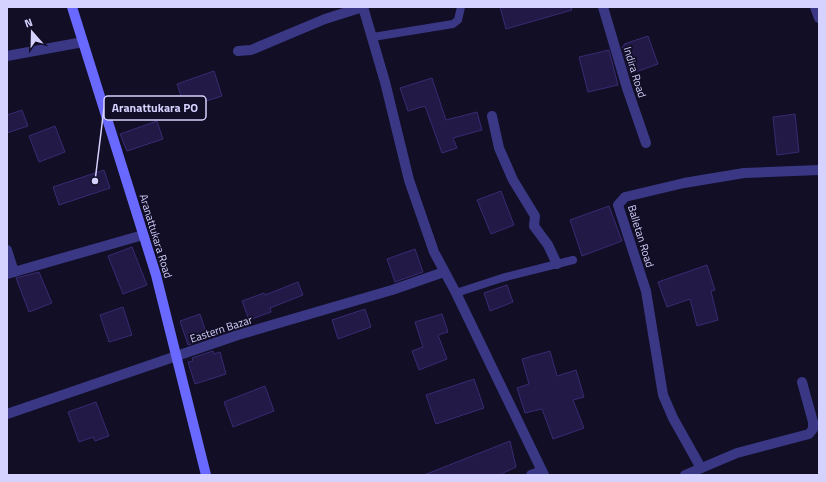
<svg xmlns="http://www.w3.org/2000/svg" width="826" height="482" font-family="'Titillium Web',sans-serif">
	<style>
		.building { fill: #221946; stroke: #382b73 }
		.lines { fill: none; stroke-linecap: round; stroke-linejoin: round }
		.lane { stroke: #3a3885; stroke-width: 8 }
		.street { stroke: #3a3885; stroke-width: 10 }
		.secondary { stroke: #6a69ff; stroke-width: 10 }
		.labels { text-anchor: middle; stroke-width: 3.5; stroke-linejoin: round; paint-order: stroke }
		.street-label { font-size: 11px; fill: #d6d2ff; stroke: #110e25 }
		.leader { fill: none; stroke: #d6d2ff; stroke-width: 1.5 }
		.callout-dot { fill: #d6d2ff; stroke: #110e25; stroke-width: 1.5 }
		.callout { fill: #110e25; stroke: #d6d2ff; stroke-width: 1.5 }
		.callout-label { font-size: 12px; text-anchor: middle; font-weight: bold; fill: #d6d2ff }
	</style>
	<rect width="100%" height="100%" fill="#110e25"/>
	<g class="building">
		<path d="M500 7H571L572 10 506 29Z"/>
		<path d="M648 36 658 64 630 74 622 47 624 46V44Z"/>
		<path d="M609 50 618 85 588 92 579 57Z"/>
		<path d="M214 71 222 96 185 108 177 84Z"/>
		<path d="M432 78 446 120 477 112 482 130 453 138 457 148 442 153 425 106 408 111 400 88Z"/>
		<path d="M22 110 28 126 7 133V115Z"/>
		<path d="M795 114 799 152 777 155 773 117Z"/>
		<path d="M157 121 163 139 127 151 120 134Z"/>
		<path d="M55 126 65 152 39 162 29 136Z"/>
		<path d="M104 170 110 188 59 205 53 187Z"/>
		<path d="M501 191 514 225 491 234 477 200Z"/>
		<path d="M609 206 622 241 582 256 570 220Z"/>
		<path d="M132 247 147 285 123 294 108 256Z"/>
		<path d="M415 249 423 272 395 282 387 259Z"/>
		<path d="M707 265 715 290 711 291 718 320 697 326 690 299 667 307 658 282Z"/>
		<path d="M39 272 52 303 29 312 16 278Z"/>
		<path d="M298 282 303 295 270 308 271 312 249 320 242 301 264 293 265 295Z"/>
		<path d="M507 285 513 302 490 311 484 293Z"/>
		<path d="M123 307 132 335 109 342 100 315Z"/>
		<path d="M365 309 371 327 338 339 332 320Z"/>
		<path d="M200 314 208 338 188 345 180 321Z"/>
		<path d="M442 314 448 332 438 335 447 359 419 370 412 351 423 347 415 322Z"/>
		<path d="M213 351 214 354 220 352 226 374 195 384 188 362 193 361 192 358Z"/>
		<path d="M550 351 557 376 576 370 584 397 573 400 584 428 553 439 542 409 525 413 517 388 529 384 522 359Z"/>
		<path d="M474 379 484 408 436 424 426 395Z"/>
		<path d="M265 386 274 411 233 427 224 402Z"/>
		<path d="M96 402 109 436 95 441 93 437 79 442 68 412Z"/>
		<path d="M510 441 516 467 499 475H424Z"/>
	</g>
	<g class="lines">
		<g class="lane">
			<path d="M373 37 453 24 458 20 461 7"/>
			<path d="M456 293 502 278 573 260"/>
		</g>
		<g class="street">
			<path d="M363 7 385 82 409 180 434 252 456 293 544 475"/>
			<path d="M603 7 627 88 646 143"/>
			<path d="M815 7 819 18"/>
			<path d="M238 51 251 50 325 19 363 7"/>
			<path d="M7 56 83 42"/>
			<path d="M492 116 499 148 513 180 535 216 534 226 548 245 557 264"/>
			<path d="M7 250 14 272"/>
			<path d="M7 274 143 235"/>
			<path d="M7 414 238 335 392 290 444 272"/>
			<path d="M701 468 673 418 663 395 646 291 618 205 625 197 684 183 744 173 819 170"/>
			<path d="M531 475 542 471"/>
			<path d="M685 475 737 453 809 434 813 429V422L802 382"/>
		</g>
		<path class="secondary" d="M72 7 156 275 206 475"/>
	</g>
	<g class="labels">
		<g class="street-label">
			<text transform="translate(635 72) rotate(73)" y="4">Indira Road</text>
			<text transform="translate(156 236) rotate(73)" y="4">Aranattukara Road</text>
			<text transform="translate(641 236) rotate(73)" y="4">Balletan Road</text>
			<text transform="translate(221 329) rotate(-18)" y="4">Eastern Bazar</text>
		</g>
	</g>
	<path class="leader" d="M95 181L104 108"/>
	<circle class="callout-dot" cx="95" cy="181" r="4"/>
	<rect class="callout" x="104" y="96" width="102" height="24" rx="4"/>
	<g class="callout-label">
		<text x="155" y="112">Aranattukara PO</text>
	</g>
	<rect width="826" height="482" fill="none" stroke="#d6d2ff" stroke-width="16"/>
	<g transform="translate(32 32) rotate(340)" stroke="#110e25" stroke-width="3" paint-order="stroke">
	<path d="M0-3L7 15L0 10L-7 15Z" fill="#d6d2ff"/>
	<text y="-6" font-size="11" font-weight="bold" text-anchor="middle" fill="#d6d2ff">N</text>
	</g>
</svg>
